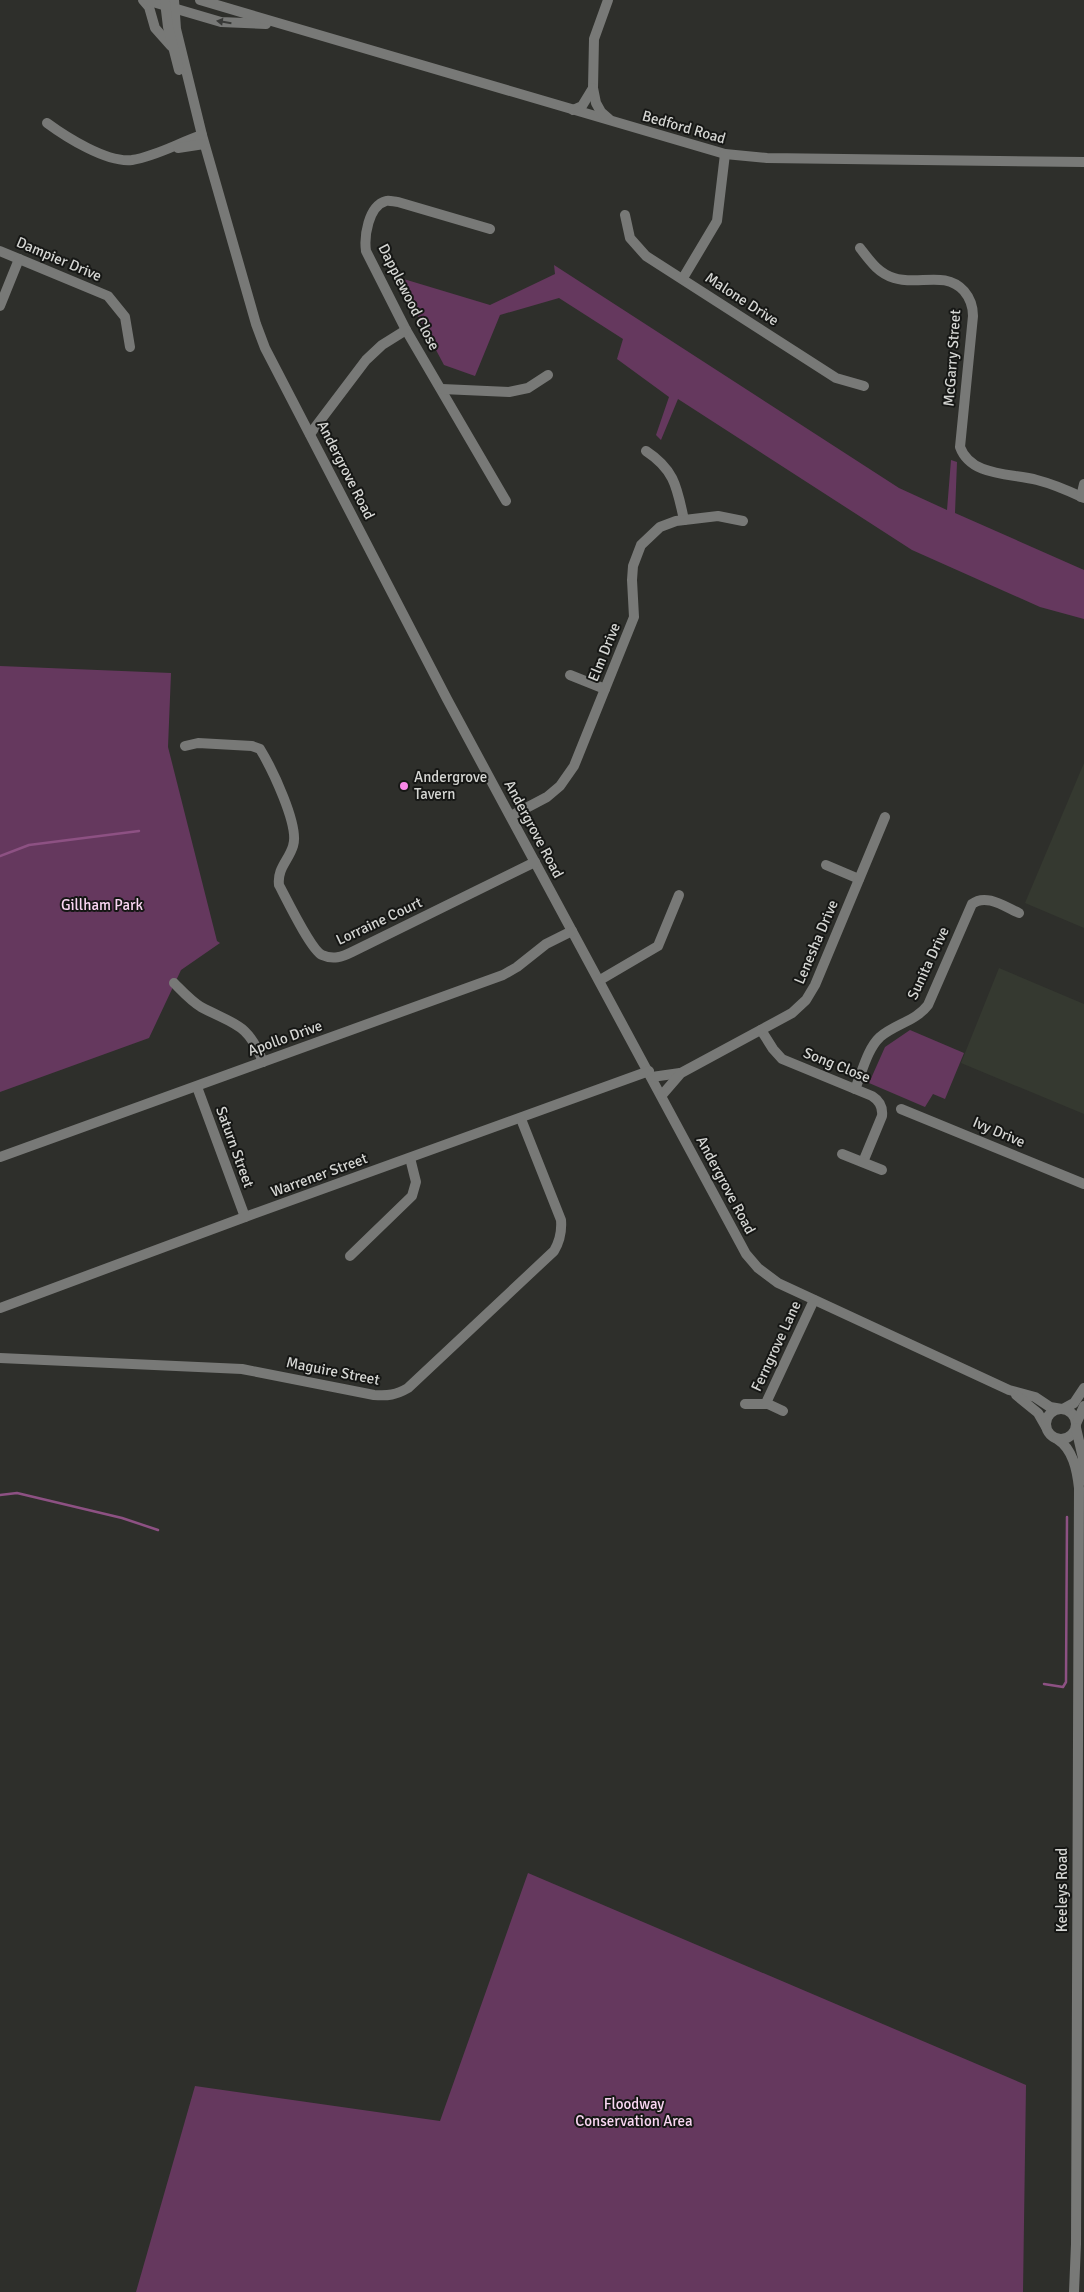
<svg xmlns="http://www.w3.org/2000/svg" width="1084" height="2292" font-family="Signika,sans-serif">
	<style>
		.built { fill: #353930 }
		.green { fill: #65385e }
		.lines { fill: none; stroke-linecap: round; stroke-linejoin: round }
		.stream { stroke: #8d5183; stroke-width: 2.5 }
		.minor { stroke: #787977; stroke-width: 10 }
		.oneway { fill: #383937 }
		.poi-dot { fill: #f987e8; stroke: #161715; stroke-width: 2 }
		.labels { text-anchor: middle; stroke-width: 4; stroke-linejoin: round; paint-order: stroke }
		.street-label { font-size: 15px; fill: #d5d6d3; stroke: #161715 }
		.poi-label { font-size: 15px; fill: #d5d6d3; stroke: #161715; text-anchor: start }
		.park-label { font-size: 15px; fill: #f9d6f2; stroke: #161715 }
	</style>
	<rect width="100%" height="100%" fill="#2e2f2b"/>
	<g class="built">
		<path d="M1084 763V928L1025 903Z"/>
		<path d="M999 968 1084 1004V1114L961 1063Z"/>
	</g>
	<g class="green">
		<path d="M554 265 899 488 947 510 951 460 957 462 955 513 1084 570V619L1040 607 912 550 678 399 661 440 656 435 669 397 617 359 623 339 559 298 500 315 475 376 444 365 397 277 490 305 555 274Z"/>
		<path d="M0 666 171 673 168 747 217 941 220 943 181 970 149 1038 0 1092Z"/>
		<path d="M910 1030 964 1053 945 1099 933 1094 925 1107 869 1083 885 1047Z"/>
		<path d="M528 1873 1026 2085 1023 2292H136L195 2086 440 2121Z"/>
	</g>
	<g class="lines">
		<g class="stream">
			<path d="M0 856 29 845 139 831"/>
			<path d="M0 1495 17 1493 122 1518 158 1530"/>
			<path d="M1044 1684 1063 1687 1066 1682 1067 1517"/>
		</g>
		<g class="minor">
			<path d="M143 0 149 7 155 28 171 46"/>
			<path d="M146 0 221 22 266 24"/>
			<path d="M174 0 176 29 202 135 256 324 265 348 447 699 746 1254 758 1268 778 1283 1009 1390 1035 1397 1050 1407 1062 1409"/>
			<path d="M200 0 725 154 767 158 1084 162"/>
			<path d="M608 0 594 39 593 88 596 103 601 112 609 119"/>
			<path d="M165 2 168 27 179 70"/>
			<path d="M573 110 582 106 593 88"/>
			<path d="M47 123C66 137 107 163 132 160 157 156 178 143 202 135"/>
			<path d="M178 148 204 144"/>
			<path d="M625 215 630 238 646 256 836 378 864 386"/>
			<path d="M490 229 398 202C395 202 389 200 386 201 368 206 364 237 366 251L406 330 506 501"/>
			<path d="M860 248C870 261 878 273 894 278 918 286 945 270 964 291 970 298 973 307 973 316L960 447C971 477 1011 473 1037 480 1053 484 1069 491 1084 498"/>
			<path d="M0 251 108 296 125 317 130 347"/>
			<path d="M683 278 717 221 725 154"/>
			<path d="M0 306 19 259"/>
			<path d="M442 389 509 392 528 388 548 375"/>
			<path d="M310 434 366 360 382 345 406 330"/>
			<path d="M646 451C675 470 677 488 684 520"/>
			<path d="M1081 497 1084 484"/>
			<path d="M570 675 605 689"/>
			<path d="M185 746 198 743 252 746 260 749C271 767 300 826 293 846 289 860 277 868 279 885 286 898 311 950 322 955 333 960 342 957 352 952L535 862"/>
			<path d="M511 816 547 797 560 786 574 766 634 617 632 580 633 566 641 545 660 527 676 521 718 516 743 521"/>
			<path d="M826 865 859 879"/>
			<path d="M600 980 658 946 679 895"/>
			<path d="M174 983C183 992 191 1001 201 1007 235 1025 248 1023 263 1062"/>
			<path d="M761 1030 773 1049 782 1059 872 1096C880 1101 883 1107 882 1116L863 1162"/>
			<path d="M652 1077 680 1073"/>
			<path d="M197 1087 245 1217"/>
			<path d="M855 1089C862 1073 867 1049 880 1037 895 1024 916 1021 928 1005L972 904C986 893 1005 907 1019 913"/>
			<path d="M662 1095 681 1073 792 1013 806 1000 815 985 885 817"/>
			<path d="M901 1109 1084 1184"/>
			<path d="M842 1154 882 1170"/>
			<path d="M0 1157 503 975 517 967 546 944 572 931"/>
			<path d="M350 1256 412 1196 416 1182 410 1158"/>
			<path d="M0 1308 245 1217 649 1071"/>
			<path d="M0 1358 242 1369 374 1395C388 1396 396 1395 408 1388L554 1251C560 1241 562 1232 561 1220L521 1119"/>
			<path d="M1016 1395 1038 1413 1046 1427"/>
			<path d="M766 1403 814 1300"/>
			<path d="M745 1404H768L783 1411"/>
			<circle cx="1061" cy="1424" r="15"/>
			<path d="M1063 1409 1074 1403 1084 1388"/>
			<path d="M1076 1424 1084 1406"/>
			<path d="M1076 1428 1083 1458 1080 1482"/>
			<path d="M1057 1439C1073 1449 1077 1470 1079 1488L1076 2244 1074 2292"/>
		</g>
	</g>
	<defs><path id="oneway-solid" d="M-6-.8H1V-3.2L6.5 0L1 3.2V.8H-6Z" transform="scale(1.25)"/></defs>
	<use class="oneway" href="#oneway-solid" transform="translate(224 22) rotate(-171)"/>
	<circle class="poi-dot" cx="404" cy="786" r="5"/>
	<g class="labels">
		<g class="street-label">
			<text transform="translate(684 127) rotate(16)" y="5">Bedford Road</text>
			<text transform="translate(59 259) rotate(23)" y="5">Dampier Drive</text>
			<text transform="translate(409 297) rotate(63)" y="5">Dapplewood Close</text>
			<text transform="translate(742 299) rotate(33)" y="5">Malone Drive</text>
			<text transform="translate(952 358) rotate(-86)" y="5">McGarry Street</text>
			<text transform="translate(346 470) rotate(63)" y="5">Andergrove Road</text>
			<text transform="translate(604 652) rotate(-68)" y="5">Elm Drive</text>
			<text transform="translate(534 829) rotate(62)" y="5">Andergrove Road</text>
			<text transform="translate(379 921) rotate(-25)" y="5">Lorraine Court</text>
			<text transform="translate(816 942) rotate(-67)" y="5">Lenesha Drive</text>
			<text transform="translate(928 963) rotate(-65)" y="5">Sunita Drive</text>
			<text transform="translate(285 1038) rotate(-20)" y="5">Apollo Drive</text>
			<text transform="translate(837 1065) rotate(22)" y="5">Song Close</text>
			<text transform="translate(999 1132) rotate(23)" y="5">Ivy Drive</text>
			<text transform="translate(235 1147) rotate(70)" y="5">Saturn Street</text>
			<text transform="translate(319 1175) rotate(-20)" y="5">Warrener Street</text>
			<text transform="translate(726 1185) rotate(62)" y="5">Andergrove Road</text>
			<text transform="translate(776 1346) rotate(-65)" y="5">Ferngrove Lane</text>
			<text transform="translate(333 1371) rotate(11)" y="5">Maguire Street</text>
			<text transform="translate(1062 1890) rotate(-90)" y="5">Keeleys Road</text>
		</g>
		<g class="poi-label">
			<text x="414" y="782">Andergrove<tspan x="414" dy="17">Tavern</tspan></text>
		</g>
		<g class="park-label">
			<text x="102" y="910">Gillham Park</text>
			<text x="634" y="2109">Floodway<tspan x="634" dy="17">Conservation Area</tspan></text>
		</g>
	</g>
</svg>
